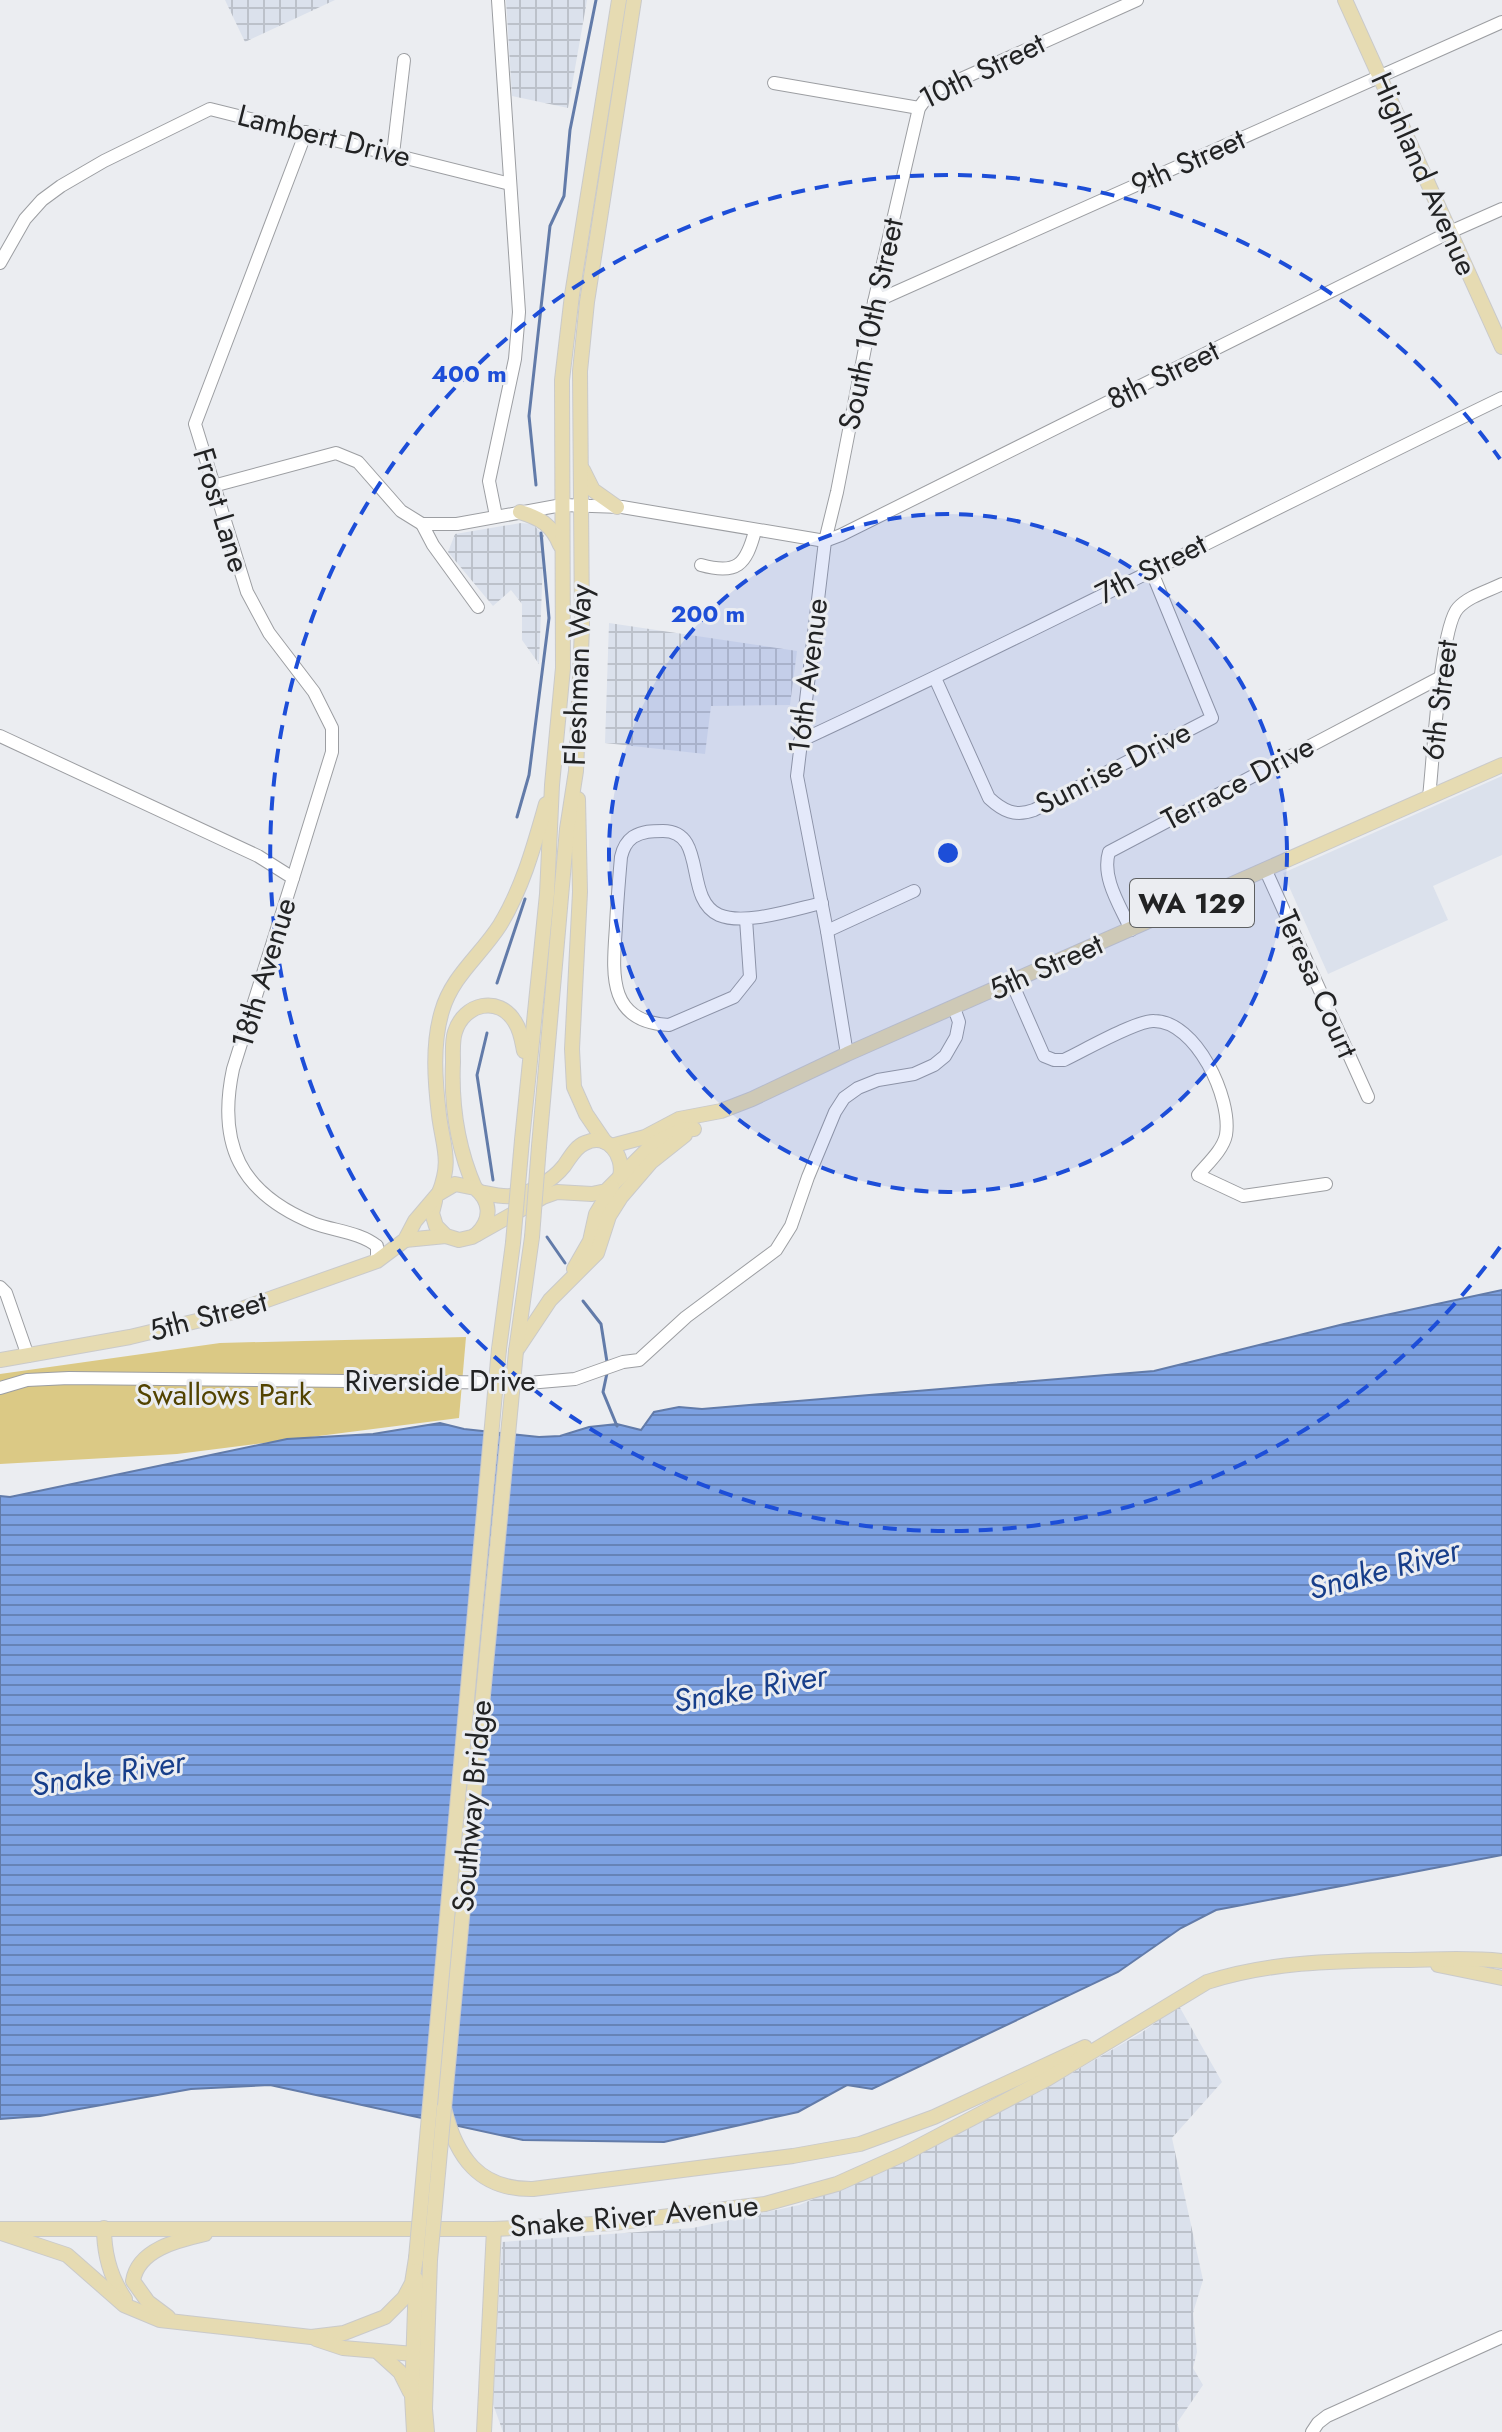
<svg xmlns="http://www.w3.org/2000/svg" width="1502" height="2432" font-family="Jost,sans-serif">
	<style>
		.built { fill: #dbe1ec }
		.industrial { fill: url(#industrial-grid) }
		.green { fill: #dbc985 }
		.water { fill: url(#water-rules); stroke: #627ba9; stroke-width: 2 }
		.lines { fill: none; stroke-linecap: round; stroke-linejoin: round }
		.stream { stroke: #627ba9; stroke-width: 3 }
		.minor-casing { stroke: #9c9ea2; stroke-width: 14 }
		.major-casing { stroke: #cacaca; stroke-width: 16 }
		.minor { stroke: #fff; stroke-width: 12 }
		.major { stroke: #e6dbb2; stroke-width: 14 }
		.major-bridge-casing { stroke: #cacaca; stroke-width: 16; stroke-linecap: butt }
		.major-bridge { stroke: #e6dbb2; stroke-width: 14 }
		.ring { fill: none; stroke: #1d4ed8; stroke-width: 4; stroke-dasharray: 14 10 }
		.labels { text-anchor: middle; stroke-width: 6; stroke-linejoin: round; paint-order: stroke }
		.shield { fill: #ebedf1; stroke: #5e6062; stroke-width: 2 }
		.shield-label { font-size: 28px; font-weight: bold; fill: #222324 }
		.street-label { font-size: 30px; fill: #222324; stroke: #ebedf1 }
		.park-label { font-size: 30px; fill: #524300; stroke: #ebedf1 }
		.water-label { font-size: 32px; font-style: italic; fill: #173e8a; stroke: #ebedf1 }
		.centre { fill: #1d4ed8; stroke: #ebedf1; stroke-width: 4 }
		.ring-label { font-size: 24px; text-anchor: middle; font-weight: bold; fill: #1d4ed8; stroke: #ebedf1; stroke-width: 6; stroke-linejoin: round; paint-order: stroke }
	</style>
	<defs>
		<pattern id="industrial-grid" width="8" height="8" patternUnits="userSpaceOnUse" patternTransform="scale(2)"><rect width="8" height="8" fill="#dbe1ec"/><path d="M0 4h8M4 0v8" fill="none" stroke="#bcc1ca"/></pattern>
		<pattern id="water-rules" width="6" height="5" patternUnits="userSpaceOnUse" patternTransform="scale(2)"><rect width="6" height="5" fill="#7da1e2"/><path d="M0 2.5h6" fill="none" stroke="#6683b7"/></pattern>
	</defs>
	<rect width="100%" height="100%" fill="#ebedf1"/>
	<path class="built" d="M1502 776V855L1433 886 1448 920 1328 974 1283 873Z"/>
	<g class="industrial">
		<path d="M225 0H335L245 42Z"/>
		<path d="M506 0H587L568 108 512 96Z"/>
		<path d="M521 523 532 524 544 535 539 664 522 640V604L511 590 493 606 448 552 455 534Z"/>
		<path d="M609 623 797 651 790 705 711 706 705 754 605 743Z"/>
		<path d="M1179 2006 1222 2082 1172 2138 1203 2280 1193 2313 1197 2352 1193 2368 1203 2385 1177 2423 1180 2432H503L493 2404 502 2242 693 2228 799 2205 877 2173 1041 2091 1141 2033Z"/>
	</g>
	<path class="green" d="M466 1337 459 1418 177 1454 0 1464V1374L220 1343Z"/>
	<path class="water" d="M1502 1290V1855L1216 1910 1181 1928 1118 1972 872 2089 847 2085 798 2112 664 2142 523 2140 270 2085 191 2089 40 2116 0 2119V1496L10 1497 287 1439 373 1434 440 1423 464 1429 539 1437 560 1436 589 1427 617 1424 641 1430 654 1412 679 1407 702 1409 1154 1371 1344 1324Z"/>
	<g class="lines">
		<g class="stream">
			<path d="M536 485 529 416 550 226 564 196 570 130 596 0"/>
			<path d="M517 817 529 775 549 618 541 533"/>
			<path d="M497 983 525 899"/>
			<path d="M487 1033 477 1075 493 1180"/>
			<path d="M547 1237 565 1263"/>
			<path d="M583 1301 601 1324 607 1362"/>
			<path d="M607 1373 603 1392 617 1426"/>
		</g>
		<defs>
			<g id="minor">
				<path d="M774 83 919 108"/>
				<path d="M393 154 404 60"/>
				<path d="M0 263 25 219 42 200 61 186 104 161 210 109 510 184"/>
				<path d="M874 302 1502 22"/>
				<path d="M213 486 336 453 358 462 401 511 422 524H457L562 505 622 507 825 541 841 535 1450 232 1502 209"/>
				<path d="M496 516 489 481 515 359 519 312 498 0"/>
				<path d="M422 524 433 545 478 607"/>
				<path d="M701 565C737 575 746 565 755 531"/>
				<path d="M935 678 989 798C1003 811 1015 817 1034 810L1212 718 1151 570"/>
				<path d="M0 736 258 856 293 878 233 1069C217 1144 240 1193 313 1223 334 1231 360 1232 377 1246V1261"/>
				<path d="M800 741C1037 631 1268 511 1502 398"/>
				<path d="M1429 797C1433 763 1440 627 1458 608 1469 596 1488 591 1502 584"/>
				<path d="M1266 871 1368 1097"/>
				<path d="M293 878 332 752V728L314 692 269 633 247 592 195 424 306 132"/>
				<path d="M746 919 750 977 734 997 669 1025C606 1022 613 972 616 926 617 903 619 880 621 857 623 848 626 842 633 837 643 831 652 831 663 831 708 831 683 899 719 915 745 926 795 909 822 903"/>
				<path d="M1131 930C1121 907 1101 878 1109 852L1441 677"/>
				<path d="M827 931 914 891"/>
				<path d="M1012 983 1044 1056 1054 1060H1064C1083 1051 1137 1020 1154 1021 1196 1021 1232 1098 1226 1135 1223 1150 1207 1164 1198 1175L1243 1196 1326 1184"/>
				<path d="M847 1054 827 931 797 776 825 541 837 492 874 302 919 108 930 93 1137 0"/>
				<path d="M0 1287 6 1293 28 1356"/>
				<path d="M0 1388 27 1380 69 1378 528 1383 575 1379 623 1362 639 1360 686 1317 776 1250 791 1226 808 1177 835 1112 844 1098 858 1088 878 1080 914 1074 934 1065 945 1056 956 1037 959 1022 954 1008"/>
				<path d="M1312 2432 1318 2423 1327 2416 1502 2337"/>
			</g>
			<g id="major">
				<path d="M1345 0 1502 347"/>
				<path d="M583 470 593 490 617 507"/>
				<path d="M520 512C540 518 552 525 560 545"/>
				<path d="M578 799 580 892 572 1049 574 1087 586 1114 605 1142"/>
				<path d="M522 1140 547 894 552 785 563 668 562 380 572 295 619 0"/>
				<path d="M539 1146 567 829 576 771 582 628 580 371 587 302 634 0"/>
				<path d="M611 1146 645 1137 679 1119 721 1111 752 1099 847 1054 1502 765"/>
				<path d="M475 1188C457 1147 451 1107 453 1062 453 1053 452 1041 455 1032 464 1003 499 995 515 1022 521 1031 522 1041 524 1051"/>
				<path d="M480 1192C490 1194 501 1197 511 1196 529 1195 553 1180 564 1166 570 1158 575 1147 585 1143 607 1132 625 1155 620 1177"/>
				<path d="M439 1193C452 1160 443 1147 439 1115 435 1081 432 1044 442 1011 452 976 481 955 500 925 523 887 534 846 546 804"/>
				<path d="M435 1201 432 1213 436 1226 446 1236 459 1240 472 1237 543 1197 557 1192 592 1194 606 1191 654 1143 682 1130 694 1129"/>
				<path d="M405 1240 446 1236"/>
				<path d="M574 1269 590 1241 596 1214 612 1187"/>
				<path d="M499 1349 513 1243"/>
				<path d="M516 1351 550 1300 597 1253 609 1216 621 1197 651 1162 685 1135"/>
				<path d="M516 1351 532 1237"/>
				<path d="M0 1360 130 1337 230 1313 377 1261 405 1240 415 1221 438 1194 455 1184 475 1188C491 1201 492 1219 477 1234"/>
				<path d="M481 1716 444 2108C456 2157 479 2190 533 2189L793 2156 860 2144 934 2117 1085 2047"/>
				<path d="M1438 1965 1502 1978"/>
				<path d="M104 2228C104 2254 110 2277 125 2299"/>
				<path d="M0 2229H494L614 2223 765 2204 837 2184 904 2154 1047 2079 1207 1982C1269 1962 1331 1961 1397 1960 1432 1960 1466 1957 1502 1961"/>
				<path d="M1 2233 67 2255 124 2305 160 2320 311 2337 344 2333 385 2317 404 2298 412 2283 416 2258"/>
				<path d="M168 2317 148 2302 133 2281C138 2249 179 2240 205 2234"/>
				<path d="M316 2339 343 2348 414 2354"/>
				<path d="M379 2353 400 2372 410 2392"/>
				<path d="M414 2432 412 2396 416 2279"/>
				<path d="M427 2432 425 2409 430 2260"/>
				<path d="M484 2432 494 2229"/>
			</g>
		</defs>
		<use href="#minor" class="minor-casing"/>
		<use href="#major" class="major-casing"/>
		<use href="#minor" class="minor"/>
		<use href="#major" class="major"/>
		<defs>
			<g id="major-bridge">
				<path d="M532 1237 539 1146"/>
				<path d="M513 1243 522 1140"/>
				<path d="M481 1716 516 1351"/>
				<path d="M416 2258 499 1349"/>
				<path d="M430 2260 444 2108"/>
			</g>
		</defs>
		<use href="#major-bridge" class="major-bridge-casing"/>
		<use href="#major-bridge" class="major-bridge"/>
	</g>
	<circle cx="948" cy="853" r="339" fill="#1d4ed8" fill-opacity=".12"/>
	<g class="ring">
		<circle cx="948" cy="853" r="339"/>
		<path d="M1500 1247A678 678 0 1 1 1500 459"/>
	</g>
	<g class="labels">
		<rect class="shield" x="1130" y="879" width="124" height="48" rx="6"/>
		<g class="shield-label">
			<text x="1192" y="913">WA 129</text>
		</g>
		<g class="street-label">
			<text transform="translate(982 71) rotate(-26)" y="10">10th Street</text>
			<text transform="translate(324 136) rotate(14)" y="10">Lambert Drive</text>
			<text transform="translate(1188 162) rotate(-24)" y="10">9th Street</text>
			<text transform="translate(1424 174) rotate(66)" y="10">Highland Avenue</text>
			<text transform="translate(871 324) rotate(-78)" y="10">South 10th Street</text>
			<text transform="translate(1163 375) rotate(-26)" y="10">8th Street</text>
			<text transform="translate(221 510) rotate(73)" y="10">Frost Lane</text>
			<text transform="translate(1151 569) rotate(-27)" y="10">7th Street</text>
			<text transform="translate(578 675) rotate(-88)" y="10">Fleshman Way</text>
			<text transform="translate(808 676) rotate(-83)" y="10">16th Avenue</text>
			<text transform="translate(1440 700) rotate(-83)" y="10">6th Street</text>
			<text transform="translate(1113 768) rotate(-27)" y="10">Sunrise Drive</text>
			<text transform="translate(1238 783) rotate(-28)" y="10">Terrace Drive</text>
			<text transform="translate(1046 967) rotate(-24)" y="10">5th Street</text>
			<text transform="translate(264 973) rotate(-73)" y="10">18th Avenue</text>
			<text transform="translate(1317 984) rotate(66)" y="10">Teresa Court</text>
			<text transform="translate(208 1316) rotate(-15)" y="10">5th Street</text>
			<text x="440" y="1391">Riverside Drive</text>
			<text transform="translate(472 1806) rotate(-85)" y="10">Southway Bridge</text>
			<text transform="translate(634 2216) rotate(-5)" y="10">Snake River Avenue</text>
		</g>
		<g class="park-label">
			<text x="224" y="1405">Swallows Park</text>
		</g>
		<g class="water-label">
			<text transform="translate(1384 1569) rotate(-15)" y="11">Snake River</text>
			<text transform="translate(750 1688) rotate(-10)" y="11">Snake River</text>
			<text transform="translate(108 1773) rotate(-9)" y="11">Snake River</text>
		</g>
	</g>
	<circle cx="948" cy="853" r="12" class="centre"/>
	<g class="ring-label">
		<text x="469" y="382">400 m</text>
		<text x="708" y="622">200 m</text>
	</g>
</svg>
